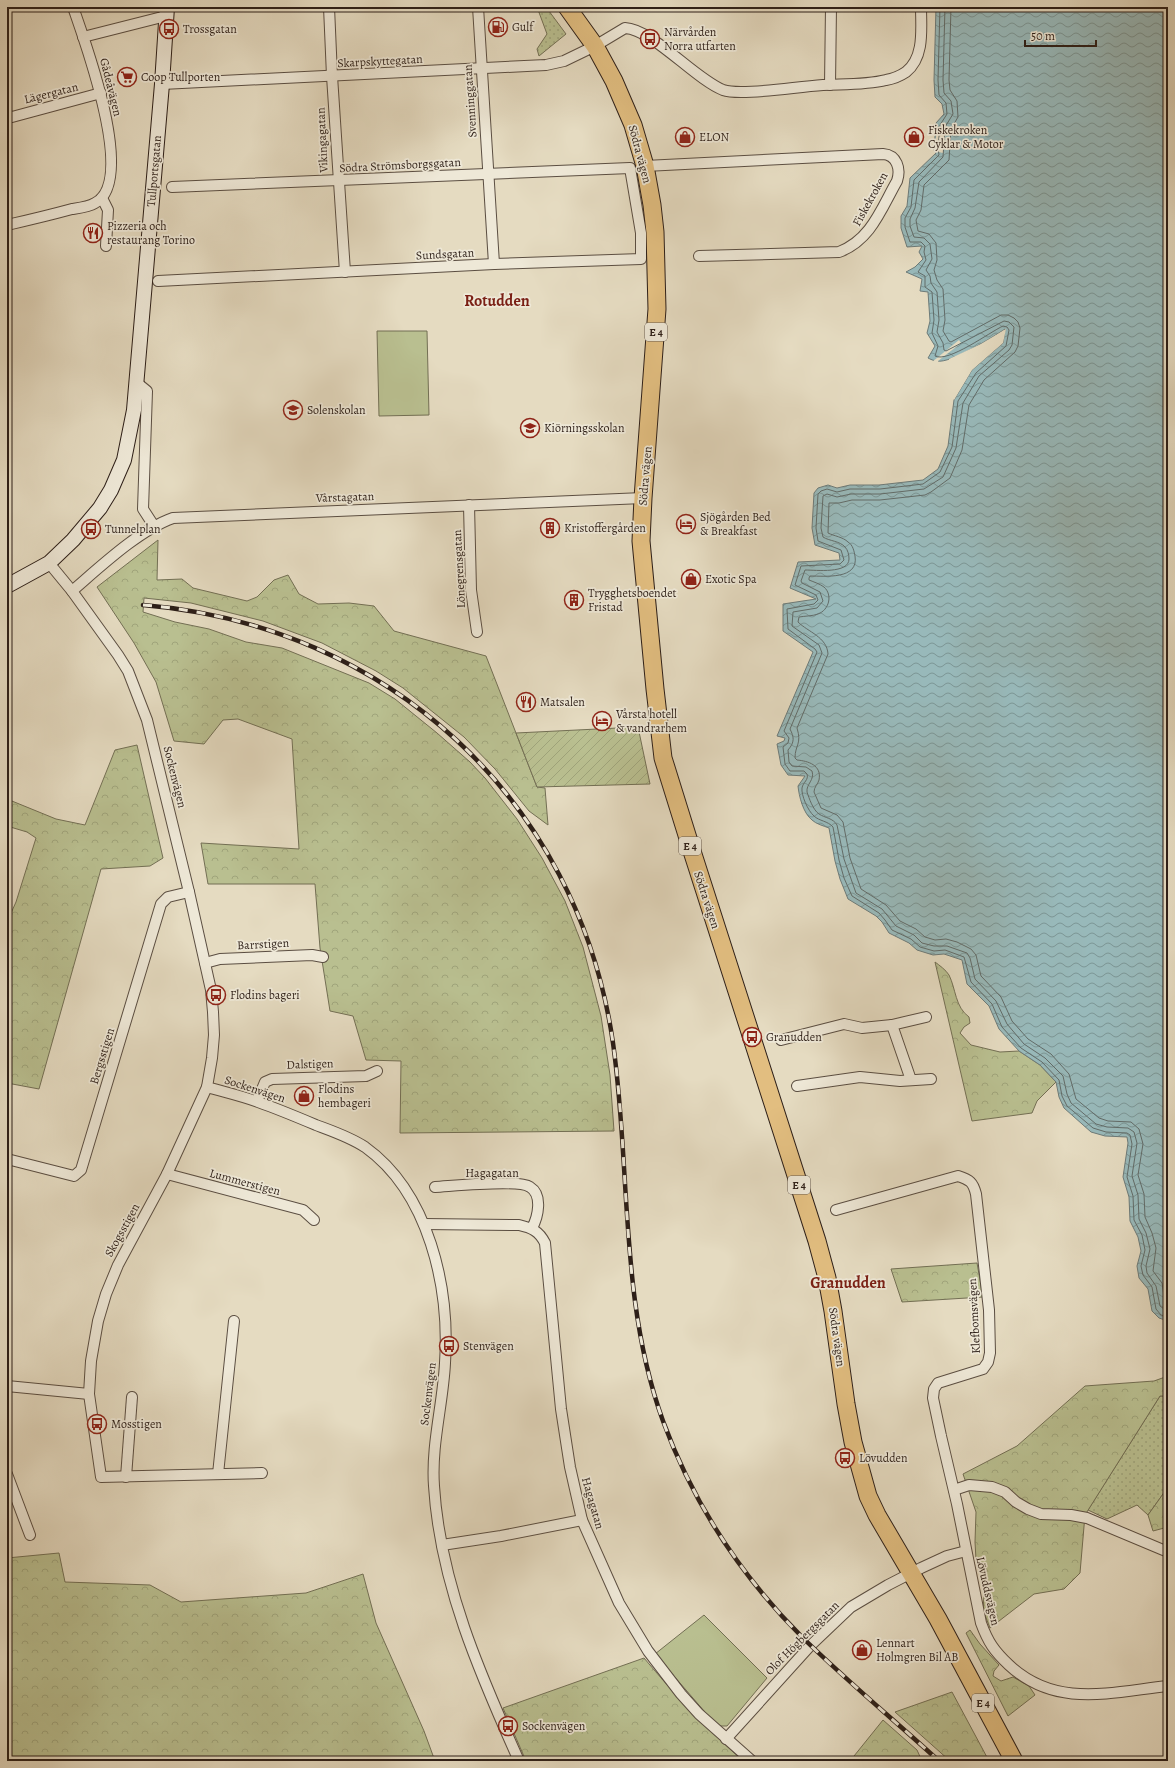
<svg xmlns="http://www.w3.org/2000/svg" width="1175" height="1768" font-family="Alegreya,serif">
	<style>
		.grass { fill: url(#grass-dots); stroke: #736f54 }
		.forest { fill: url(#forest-crowns); stroke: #736f54 }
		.park { fill: #b9bf90; stroke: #736f54 }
		.garden { fill: url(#garden-furrows); stroke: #736f54 }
		.water { fill: url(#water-waves); stroke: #6d7b79 }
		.pier { fill: #e5dbc1 }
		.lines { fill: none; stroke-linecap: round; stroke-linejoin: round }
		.shore { stroke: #626c69; stroke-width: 1 }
		.minor-casing { stroke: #5b4e42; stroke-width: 12 }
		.secondary-casing { stroke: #2d1f18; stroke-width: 16 }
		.trunk-casing { stroke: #2d1f18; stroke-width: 19 }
		.minor { stroke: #eee8d7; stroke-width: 10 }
		.secondary { stroke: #eee8d7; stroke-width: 14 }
		.trunk { stroke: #e2be80; stroke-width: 17 }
		.rail-casing { stroke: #2d1f18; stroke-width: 4.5 }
		.rail { stroke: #eee8d7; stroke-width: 3; stroke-dasharray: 9; stroke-linecap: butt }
		.labels { text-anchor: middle; stroke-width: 3.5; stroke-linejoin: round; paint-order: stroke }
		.shield { fill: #eee8d7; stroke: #675b51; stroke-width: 1 }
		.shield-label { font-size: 11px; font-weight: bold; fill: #2d1f18 }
		.poi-label { font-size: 12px; fill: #2d1f18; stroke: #eee8d7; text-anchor: start }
		.street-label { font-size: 12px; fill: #2d1f18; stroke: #eee8d7 }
		.district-label { font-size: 16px; font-weight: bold; fill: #7a1f14; stroke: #eee8d7 }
	</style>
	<defs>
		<pattern id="grass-dots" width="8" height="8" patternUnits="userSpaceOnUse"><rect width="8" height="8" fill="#b9bf90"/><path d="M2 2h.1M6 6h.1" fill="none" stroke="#9fa47b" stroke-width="1.8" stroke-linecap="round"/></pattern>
		<pattern id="forest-crowns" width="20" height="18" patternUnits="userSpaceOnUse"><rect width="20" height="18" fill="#b9bf90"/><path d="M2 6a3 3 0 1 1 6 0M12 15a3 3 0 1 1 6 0" fill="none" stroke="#9fa47b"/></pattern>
		<pattern id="garden-furrows" width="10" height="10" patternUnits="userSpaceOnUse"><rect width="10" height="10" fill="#b9bf90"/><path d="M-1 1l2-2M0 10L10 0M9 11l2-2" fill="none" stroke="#9fa47b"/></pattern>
		<pattern id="water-waves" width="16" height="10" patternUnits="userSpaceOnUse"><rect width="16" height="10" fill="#98b9ba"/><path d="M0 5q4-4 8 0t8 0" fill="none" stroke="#7c9696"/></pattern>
	</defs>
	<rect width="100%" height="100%" fill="#e5dbc1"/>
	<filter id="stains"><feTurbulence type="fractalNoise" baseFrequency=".005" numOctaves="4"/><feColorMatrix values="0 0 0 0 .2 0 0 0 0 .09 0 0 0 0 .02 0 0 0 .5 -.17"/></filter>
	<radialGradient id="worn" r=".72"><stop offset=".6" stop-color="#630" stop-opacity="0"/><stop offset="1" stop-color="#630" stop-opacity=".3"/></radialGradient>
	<g class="grass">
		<path d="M537 7H546L566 34 539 56 537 49 547 34Z"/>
		<path d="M1160 1396H1168V1487L1148 1515 1137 1505 1107 1519 1088 1510Z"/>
	</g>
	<g class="forest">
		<path d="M158 540 157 580 182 579 193 588 247 601 257 597 274 580 288 575 299 594 318 604 349 603 374 606 394 631 486 656 537 787 545 788 548 825 529 811 495 769 464 737 403 688 376 671 322 643 263 621 191 603 144 598 143 612 175 622 209 629 246 642 282 648 369 683 395 699 437 733 470 762 485 778 517 819 542 858 565 901 583 947 601 1016 610 1075 614 1131 400 1133 401 1061 366 1060 353 1016 330 1011 320 948 315 884H208L201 843 299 849 292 739 238 719 223 720 204 744 174 741 156 682 134 643 97 587Z"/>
		<path d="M137 745 163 858 150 866 101 869 39 1089 7 1083V922L16 902 36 838 27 832 7 826V799L56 819 85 825 115 750Z"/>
		<path d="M935 962C939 965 946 970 949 975 956 989 955 1007 969 1017L970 1023 964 1027 960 1033 971 1045 1000 1052 1019 1051 1040 1065 1056 1082 1037 1101 1032 1113 972 1121Z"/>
		<path d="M977 1263 983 1297 902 1302 891 1269Z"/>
		<path d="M1168 1376V1396H1160L1085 1515 1080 1573 1064 1589 1034 1594 990 1628 983 1610 986 1565 976 1560 975 1542 976 1512 963 1474 1017 1446 1085 1386 1154 1381Z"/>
		<path d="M1168 1487V1527L1153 1531 1148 1515Z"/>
		<path d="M59 1553 65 1582 150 1585 181 1602 306 1593 363 1574 376 1623 424 1731 435 1761H7V1558Z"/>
		<path d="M970 1630 980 1644 999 1665 994 1671 993 1676 1001 1681 1013 1677 1029 1686 1035 1695 1008 1716 966 1633Z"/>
		<path d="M644 1658C675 1695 707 1729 743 1761H526L503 1708Z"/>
		<path d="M952 1692 989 1761H950L895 1712Z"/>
		<path d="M883 1720 917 1750 922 1761H850Z"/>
	</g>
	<g class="park">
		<path d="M377 331H427L429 415 379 416Z"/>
		<path d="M704 1615 767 1678 727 1726H717L655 1654Z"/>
	</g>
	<path class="garden" d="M638 727 650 784 537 787 516 733Z"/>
	<path class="water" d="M936 7H1168V1321L1159 1318 1152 1311 1148 1289 1139 1278 1137 1266 1141 1251 1138 1237 1130 1221 1129 1197 1123 1177 1128 1143 1127 1137 1105 1136 1091 1132 1064 1108 1059 1097 1056 1082 1040 1065 1019 1051 999 1029 989 1006 967 984 962 960 944 954 933 955 917 950 909 943 889 933 882 922 876 916 848 899 840 879 835 861 829 828C824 826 816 824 812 820 803 813 799 796 798 786L805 776 788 775 781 765 777 744 784 741 785 738 777 736 813 652 783 631V604L816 599 790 588 798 562 840 560 839 553 815 545 812 528 814 493 818 488 828 485 837 488 850 485H879L923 480 938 469 948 446 954 400 972 370 1003 343 1005 329C993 337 950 364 937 361 934 361 930 359 928 358L935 346 927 333 930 321 928 292 920 291 922 279 906 272 915 267 923 259 919 252 922 246 907 247 901 228V216L907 206 910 178 936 153 934 150 936 123 944 114 942 104 935 97 934 80Z"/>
	<g class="pier">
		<path d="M937 130 946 131 943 153 934 151Z"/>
		<path d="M1006 329 1003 343 972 370 954 400V397L971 369 1001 342 1003 333 982 346 949 361V359L981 344Z"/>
		<path d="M959 340 961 343 938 361 939 364 932 362Z"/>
	</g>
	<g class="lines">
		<g class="shore">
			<path d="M940 7 938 80 939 95 946 103 947 114 940 125 938 148 939 155 914 180 911 207 905 218V227L910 242H921L925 246 924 252 926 260 918 272 925 276V287L932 292 934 320 932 333 938 346 935 356C948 363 990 332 1003 326L1007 327 1009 330 1006 346 976 373 958 401 952 447 940 472 923 484 880 489H850L837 492 827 489 821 491 818 494 816 528 818 541 841 550 844 560 840 564 801 566 795 585 816 595 818 600 814 604 787 609 788 629 815 649 817 652 784 731 789 738 788 743 783 747 785 764 790 771H804L807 774C809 780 803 782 802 788 801 795 808 811 814 816 819 821 828 821 833 827L839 860 844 878 852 896 879 913 885 920 892 930 911 939 920 947 934 951 945 950 964 957 971 982 992 1004 1002 1027 1021 1048 1042 1062 1059 1080 1062 1096 1067 1106 1093 1128 1106 1132 1127 1133 1130 1135 1132 1144 1127 1177 1133 1196 1134 1220 1142 1235 1145 1250 1141 1266 1143 1275 1152 1287 1156 1309 1161 1315 1168 1317"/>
			<path d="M945 7 943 80 944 93 951 101 953 114 945 127 943 157 919 182 915 208 910 219V226L914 237 924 238 930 244 932 259 926 270 930 276 931 283 937 292 939 320 937 332 943 343 944 350 946 351 1004 321 1009 322 1014 327 1012 345 1009 350 979 376 963 403 956 448 943 477 924 489 880 494H851L837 497 827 494 823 496 821 528 823 537C829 541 840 541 845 547 848 550 849 555 849 559 849 574 816 570 805 570L801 581 802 583 820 592 823 601 817 608 793 612 792 626 819 645 822 653 790 729C794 737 795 742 788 750L789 762 792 766 806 767 812 771C815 780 806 784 807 792 809 798 813 810 819 814 825 818 833 818 837 825L844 859 856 893 882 909 896 926 914 935 922 943 934 946H947L967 953 970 958 975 979 996 1001 1007 1024 1024 1044 1045 1058 1063 1076 1067 1094 1071 1103 1096 1124 1107 1127 1128 1128 1134 1132 1137 1143 1132 1176 1138 1195 1139 1219 1146 1233 1150 1249 1146 1266 1147 1273 1156 1286 1160 1306 1168 1312"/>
			<path d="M951 7 949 80 950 90 957 101 958 117 951 129 949 160 924 185 921 210 916 220 918 231 929 234 936 243 937 260 934 270 937 280 943 289 945 320 943 331 949 341 951 342 1001 315H1008L1014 318 1018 322 1020 328 1018 346 1015 352 984 380 969 405 962 450 950 478 931 492 925 495 880 500H852L839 503H829L828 533C834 536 843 537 848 542 853 545 854 551 855 556 859 580 825 576 810 576L809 578V580C814 582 820 584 824 587 833 595 829 610 818 614 813 616 805 616 799 617L798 622C808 632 827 637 828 654L797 728C802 744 795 745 795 758L797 760C808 761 822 765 819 780 818 784 814 787 814 792L821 808 837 815 843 822 850 858 861 889 886 905 900 921 916 929 925 937 935 940 946 939 957 942 971 949 976 955 981 976 1001 997 1012 1021 1028 1039 1051 1054 1069 1074 1076 1099 1099 1118 1108 1121 1131 1122 1139 1129 1143 1144 1138 1175 1144 1194 1145 1217 1152 1233 1156 1248 1153 1271 1162 1283 1165 1303 1168 1305"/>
		</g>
		<defs>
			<g id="minor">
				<path d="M329 7 332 76 345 272"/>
				<path d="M478 7 494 264"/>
				<path d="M83 37 166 16"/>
				<path d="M162 84 546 65 564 61 595 46 625 28C652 29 695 79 723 90 729 92 736 92 741 92 769 92 796 87 823 85 844 84 866 85 886 80 892 79 900 76 906 72 925 57 921 28 921 7"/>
				<path d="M830 85 831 7"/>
				<path d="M7 116 12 117 101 93"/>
				<path d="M645 166 883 154C897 155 901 169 897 181 881 209 871 240 839 252L699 256"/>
				<path d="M102 198 108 210 106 246"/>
				<path d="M7 225C29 220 50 215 72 209 79 208 89 207 95 203 137 181 85 42 73 7"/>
				<path d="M158 281 494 264 641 259V233L630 168 172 187"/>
				<path d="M136 382 147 391 143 509 154 526"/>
				<path d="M469 505 471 590 477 632"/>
				<path d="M49 563 72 591 118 655 128 671 147 720 189 892 211 990 213 1012 214 1035 212 1058 207 1087 167 1174 118 1265 106 1294 98 1321 91 1361 89 1394 101 1477 262 1473"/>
				<path d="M72 591C100 567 139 530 173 518L643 498"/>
				<path d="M205 963 220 959 312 955 323 957"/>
				<path d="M892 1025 911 1080"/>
				<path d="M781 1040 844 1024 862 1028 892 1025 926 1017"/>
				<path d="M797 1086 860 1077 900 1081 931 1079"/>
				<path d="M207 1087C224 1092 242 1096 258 1102 278 1109 297 1117 316 1125 332 1131 350 1137 365 1147 429 1193 450 1287 445 1363 443 1404 431 1445 434 1486 440 1583 480 1674 519 1761"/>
				<path d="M257 1101 265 1082 272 1079 366 1076 377 1071"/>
				<path d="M7 1159 74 1176 81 1170 161 904 168 897 189 892"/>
				<path d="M167 1174 303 1210 314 1220"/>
				<path d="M435 1187C453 1186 518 1179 530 1187 543 1195 538 1217 532 1228"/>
				<path d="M836 1210 958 1176C970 1180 973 1182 976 1194L989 1310 990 1353 988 1362 983 1369 938 1383 934 1389 933 1398 941 1436 957 1504 981 1623C988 1642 994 1651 1009 1665 1056 1709 1111 1692 1168 1686"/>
				<path d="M424 1224 519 1225C532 1228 539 1231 545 1243L561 1409 570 1467 582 1520 619 1603 648 1651 681 1694 699 1714 752 1761"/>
				<path d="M7 1386 89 1394"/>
				<path d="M7 1474 30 1535"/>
				<path d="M218 1474 234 1321"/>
				<path d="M126 1477 132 1397"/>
				<path d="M954 1490 969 1485 992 1487 1005 1492 1016 1502 1028 1509 1041 1514 1071 1515 1087 1518 1168 1552"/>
				<path d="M442 1545 501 1536 582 1520"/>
				<path d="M726 1739 810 1646 851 1607 888 1585 921 1568 947 1556 966 1551"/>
			</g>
			<path id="secondary" d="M7 586 49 563 73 540 100 508 111 490 124 460 134 410 162 84 167 7"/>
			<path id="trunk" d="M567 7 595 46 614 81 633 125 645 166 652 205 655 232 657 309 643 498 641 541 655 689 663 758 691 848 817 1241 827 1278 833 1311 846 1404 853 1442 868 1496 877 1515 938 1619 1014 1761"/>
		</defs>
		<use href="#minor" class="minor-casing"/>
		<use href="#secondary" class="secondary-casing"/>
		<use href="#trunk" class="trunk-casing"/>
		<use href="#minor" class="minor"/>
		<use href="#secondary" class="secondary"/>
		<use href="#trunk" class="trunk"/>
		<defs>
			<path id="rail" d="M143 605C387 625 578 799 613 1043 631 1169 619 1300 663 1421 693 1503 742 1577 803 1638 847 1681 894 1720 939 1761"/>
		</defs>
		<use href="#rail" class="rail-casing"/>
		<use href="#rail" class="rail"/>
	</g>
	<defs>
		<symbol id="fuel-ring" viewBox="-11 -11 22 22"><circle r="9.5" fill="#eee8d7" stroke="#8f2418" stroke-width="1.5"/><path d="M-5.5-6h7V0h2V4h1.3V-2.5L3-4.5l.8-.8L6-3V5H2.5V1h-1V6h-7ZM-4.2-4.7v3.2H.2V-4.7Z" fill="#8f2418"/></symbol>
		<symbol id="bus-ring" viewBox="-11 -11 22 22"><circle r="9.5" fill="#eee8d7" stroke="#8f2418" stroke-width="1.5"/><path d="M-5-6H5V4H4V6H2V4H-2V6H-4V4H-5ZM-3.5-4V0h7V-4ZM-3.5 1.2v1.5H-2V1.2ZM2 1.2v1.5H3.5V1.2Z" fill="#8f2418"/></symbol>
		<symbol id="supermarket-ring" viewBox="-11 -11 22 22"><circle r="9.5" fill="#eee8d7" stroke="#8f2418" stroke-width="1.5"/><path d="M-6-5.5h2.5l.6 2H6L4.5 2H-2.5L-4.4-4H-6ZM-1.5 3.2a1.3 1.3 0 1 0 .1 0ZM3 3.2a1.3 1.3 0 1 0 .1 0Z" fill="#8f2418"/></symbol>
		<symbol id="shop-ring" viewBox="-11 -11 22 22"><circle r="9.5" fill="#eee8d7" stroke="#8f2418" stroke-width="1.5"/><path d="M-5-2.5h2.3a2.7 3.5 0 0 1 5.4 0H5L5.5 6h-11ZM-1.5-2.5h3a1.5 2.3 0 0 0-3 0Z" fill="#8f2418"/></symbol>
		<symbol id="restaurant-ring" viewBox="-11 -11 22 22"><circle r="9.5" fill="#eee8d7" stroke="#8f2418" stroke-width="1.5"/><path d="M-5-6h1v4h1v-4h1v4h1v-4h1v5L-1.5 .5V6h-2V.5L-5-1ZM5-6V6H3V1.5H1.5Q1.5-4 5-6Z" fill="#8f2418"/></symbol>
		<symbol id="school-ring" viewBox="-11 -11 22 22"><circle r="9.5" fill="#eee8d7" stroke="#8f2418" stroke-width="1.5"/><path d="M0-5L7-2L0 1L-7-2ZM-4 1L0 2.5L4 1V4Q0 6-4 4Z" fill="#8f2418"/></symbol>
		<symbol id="hotel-ring" viewBox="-11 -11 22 22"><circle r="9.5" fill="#eee8d7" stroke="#8f2418" stroke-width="1.5"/><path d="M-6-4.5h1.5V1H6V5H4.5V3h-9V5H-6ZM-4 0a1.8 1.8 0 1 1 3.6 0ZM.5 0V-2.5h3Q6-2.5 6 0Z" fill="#8f2418"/></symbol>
		<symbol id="building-ring" viewBox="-11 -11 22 22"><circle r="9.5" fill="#eee8d7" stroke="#8f2418" stroke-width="1.5"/><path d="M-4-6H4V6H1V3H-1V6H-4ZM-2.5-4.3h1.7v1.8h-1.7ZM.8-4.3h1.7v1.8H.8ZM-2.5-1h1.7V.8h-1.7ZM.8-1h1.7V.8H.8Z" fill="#8f2418"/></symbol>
	</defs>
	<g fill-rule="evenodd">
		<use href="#fuel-ring" x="487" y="16" width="22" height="22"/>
		<use href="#bus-ring" x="158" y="18" width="22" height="22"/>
		<use href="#bus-ring" x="639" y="28" width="22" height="22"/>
		<use href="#supermarket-ring" x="116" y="66" width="22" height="22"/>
		<use href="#shop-ring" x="674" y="126" width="22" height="22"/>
		<use href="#shop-ring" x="903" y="126" width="22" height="22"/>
		<use href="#restaurant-ring" x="82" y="222" width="22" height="22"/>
		<use href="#school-ring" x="282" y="399" width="22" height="22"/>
		<use href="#school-ring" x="519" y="417" width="22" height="22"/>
		<use href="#hotel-ring" x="675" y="513" width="22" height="22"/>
		<use href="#building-ring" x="539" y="517" width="22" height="22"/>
		<use href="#bus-ring" x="80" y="518" width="22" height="22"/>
		<use href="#shop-ring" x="680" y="568" width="22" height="22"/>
		<use href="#building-ring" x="563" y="589" width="22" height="22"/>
		<use href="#restaurant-ring" x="515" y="691" width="22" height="22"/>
		<use href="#hotel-ring" x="591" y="710" width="22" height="22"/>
		<use href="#bus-ring" x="205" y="984" width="22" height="22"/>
		<use href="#bus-ring" x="741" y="1026" width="22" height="22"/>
		<use href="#shop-ring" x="293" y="1085" width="22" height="22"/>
		<use href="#bus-ring" x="438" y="1335" width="22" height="22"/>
		<use href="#bus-ring" x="86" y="1413" width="22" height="22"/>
		<use href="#bus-ring" x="834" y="1447" width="22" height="22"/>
		<use href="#shop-ring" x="851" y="1639" width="22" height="22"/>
		<use href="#bus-ring" x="497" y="1715" width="22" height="22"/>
	</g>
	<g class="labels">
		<g class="shield">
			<rect x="645" y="323" width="22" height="18" rx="3"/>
			<rect x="679" y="837" width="22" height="18" rx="3"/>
			<rect x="788" y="1176" width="22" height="18" rx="3"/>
			<rect x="972" y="1694" width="22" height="18" rx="3"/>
		</g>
		<g class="shield-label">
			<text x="656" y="336">E 4</text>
			<text x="690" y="850">E 4</text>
			<text x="799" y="1189">E 4</text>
			<text x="983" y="1707">E 4</text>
		</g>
		<g class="poi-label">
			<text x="512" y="31">Gulf</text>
			<text x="183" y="33">Trossgatan</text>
			<text x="664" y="36">Närvården<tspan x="664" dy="14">Norra utfarten</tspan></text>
			<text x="141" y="81">Coop Tullporten</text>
			<text x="928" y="134">Fiskekroken<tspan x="928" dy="14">Cyklar &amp; Motor</tspan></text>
			<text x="699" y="141">ELON</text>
			<text x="107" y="230">Pizzeria och<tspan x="107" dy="14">restaurang Torino</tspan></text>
			<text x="307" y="414">Solenskolan</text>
			<text x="544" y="432">Kiörningsskolan</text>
			<text x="700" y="521">Sjögården Bed<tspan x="700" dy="14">&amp; Breakfast</tspan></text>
			<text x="564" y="532">Kristoffergården</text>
			<text x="105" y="533">Tunnelplan</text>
			<text x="705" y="583">Exotic Spa</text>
			<text x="588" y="597">Trygghetsboendet<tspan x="588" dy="14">Fristad</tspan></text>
			<text x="540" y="706">Matsalen</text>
			<text x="616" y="718">Vårsta hotell<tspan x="616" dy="14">&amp; vandrarhem</tspan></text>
			<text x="230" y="999">Flodins bageri</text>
			<text x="766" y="1041">Granudden</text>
			<text x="318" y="1093">Flodins<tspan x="318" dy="14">hembageri</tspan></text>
			<text x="463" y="1350">Stenvägen</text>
			<text x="111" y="1428">Mosstigen</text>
			<text x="859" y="1462">Lövudden</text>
			<text x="876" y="1647">Lennart<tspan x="876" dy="14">Holmgren Bil AB</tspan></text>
			<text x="522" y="1730">Sockenvägen</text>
		</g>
		<g class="street-label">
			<text transform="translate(380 61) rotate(-3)" y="4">Skarpskyttegatan</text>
			<text transform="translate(111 87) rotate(76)" y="4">Gådeåvägen</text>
			<text transform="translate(51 93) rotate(-14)" y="4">Lägergatan</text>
			<text transform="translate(470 101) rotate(-94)" y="4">Svenninggatan</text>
			<text transform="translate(322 140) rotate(-93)" y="4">Vikingagatan</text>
			<text transform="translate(640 154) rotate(75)" y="4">Södra vägen</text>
			<text transform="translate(400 165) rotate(-3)" y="4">Södra Strömsborgsgatan</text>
			<text transform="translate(154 171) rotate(-85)" y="4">Tullportsgatan</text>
			<text transform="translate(870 199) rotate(-61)" y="4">Fiskekroken</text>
			<text transform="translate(445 254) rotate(-3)" y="4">Sundsgatan</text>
			<text transform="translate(645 476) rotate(-85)" y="4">Södra vägen</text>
			<text transform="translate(345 497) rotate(-2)" y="4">Vårstagatan</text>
			<text transform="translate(459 569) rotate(-93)" y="4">Lönegrensgatan</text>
			<text transform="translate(175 777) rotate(76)" y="4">Sockenvägen</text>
			<text transform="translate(707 900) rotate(72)" y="4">Södra vägen</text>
			<text transform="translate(263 944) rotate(-3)" y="4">Barrstigen</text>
			<text transform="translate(102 1056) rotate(-73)" y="4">Bergsstigen</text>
			<text transform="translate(310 1064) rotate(-2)" y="4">Dalstigen</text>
			<text transform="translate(255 1089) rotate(18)" y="4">Sockenvägen</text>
			<text x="492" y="1177">Hagagatan</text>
			<text transform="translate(245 1182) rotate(15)" y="4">Lummerstigen</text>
			<text transform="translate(122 1230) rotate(-61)" y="4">Skogsstigen</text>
			<text transform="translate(974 1316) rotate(-93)" y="4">Klefbomsvägen</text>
			<text transform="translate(837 1337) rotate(82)" y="4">Södra vägen</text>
			<text transform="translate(428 1394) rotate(-83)" y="4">Sockenvägen</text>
			<text transform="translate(593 1503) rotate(74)" y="4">Hagagatan</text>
			<text transform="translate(988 1591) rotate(77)" y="4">Lövuddsvägen</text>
			<text transform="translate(802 1638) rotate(-45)" y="4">Olof Högbergsgatan</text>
		</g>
		<g class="district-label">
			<text x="497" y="306">Rotudden</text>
			<text x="848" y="1288">Granudden</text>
		</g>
	</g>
	<rect width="1175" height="1768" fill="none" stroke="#e5dbc1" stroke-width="24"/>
	<rect x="8" y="8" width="1159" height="1752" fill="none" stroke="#2d1f18" stroke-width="2"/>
	<rect x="12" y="12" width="1151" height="1744" fill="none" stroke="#2d1f18"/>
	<path d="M1025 40v6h71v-6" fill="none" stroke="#2d1f18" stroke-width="2"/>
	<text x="1031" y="40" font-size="12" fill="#2d1f18" stroke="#eee8d7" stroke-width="3" paint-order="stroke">50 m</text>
	<rect width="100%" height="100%" filter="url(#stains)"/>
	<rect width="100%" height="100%" fill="url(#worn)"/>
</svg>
